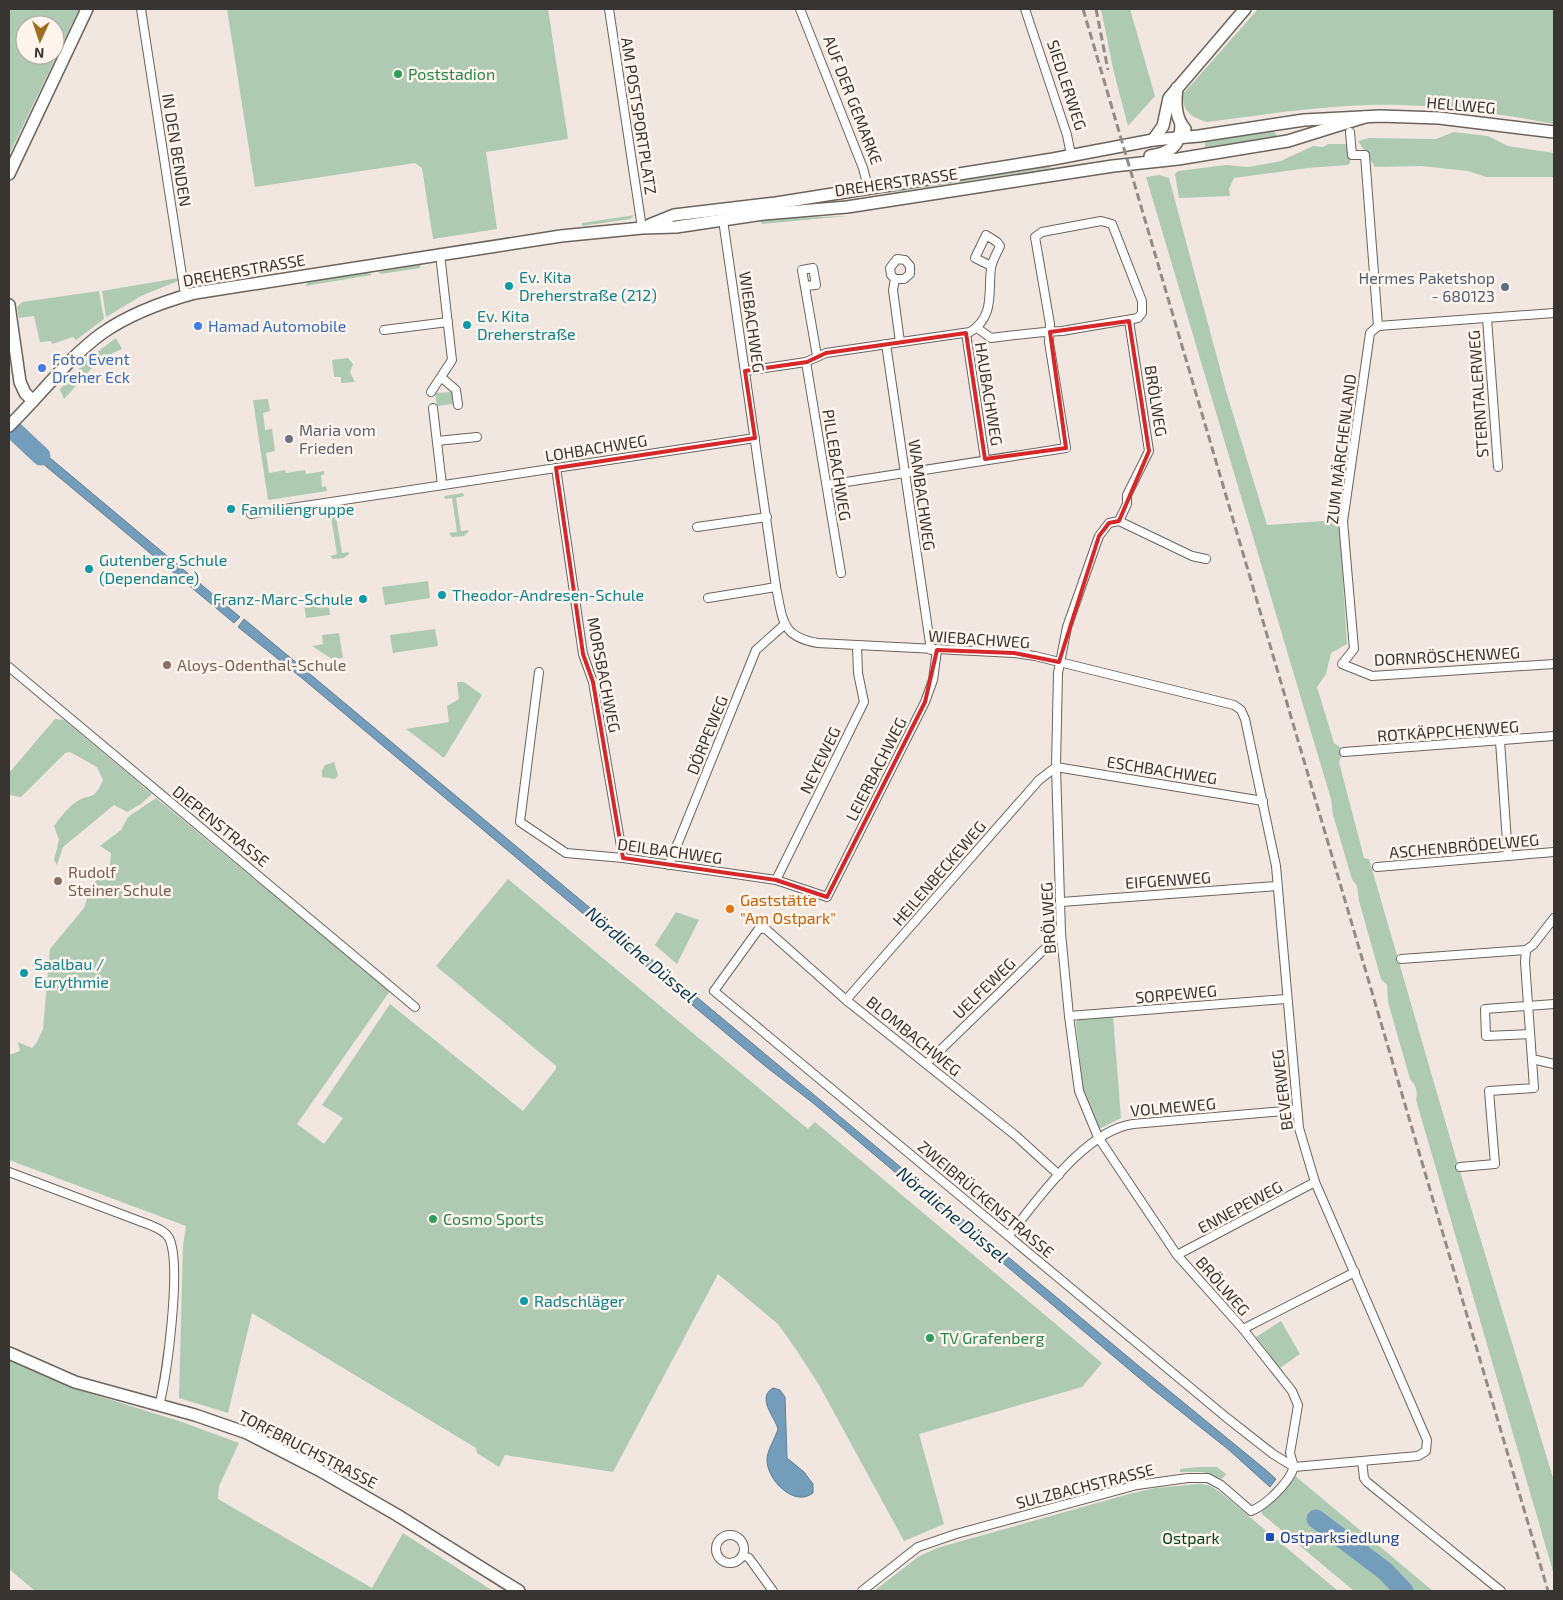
<svg xmlns="http://www.w3.org/2000/svg" width="1563" height="1600" font-family="'Exo 2',sans-serif">
	<style>
		.green { fill: #afcab3; fill-rule: evenodd }
		.water { fill: #739dbb; stroke: #617e92 }
		.lines { fill: none; stroke-linecap: round; stroke-linejoin: round }
		.river { stroke: #739dbb; stroke-width: 19 }
		.street-casing { stroke: #6c635c; stroke-width: 10 }
		.secondary-casing { stroke: #6c635c; stroke-width: 14 }
		.street { stroke: #fff; stroke-width: 8 }
		.secondary { stroke: #fff; stroke-width: 11 }
		.rail { stroke: #928b87; stroke-width: 3; stroke-dasharray: 8 4; stroke-linecap: butt }
		.marked { fill: none; stroke: #d62828; stroke-width: 4; stroke-linejoin: round }
		.leisure-dot { fill: #2e9e5b; stroke: #fff5ed; stroke-width: 2 }
		.culture-dot { fill: #0f9aa8; stroke: #fff5ed; stroke-width: 2 }
		.service-dot { fill: #5c6f8a; stroke: #fff5ed; stroke-width: 2 }
		.shop-dot { fill: #3f7fe0; stroke: #fff5ed; stroke-width: 2 }
		.worship-dot { fill: #6b7280; stroke: #fff5ed; stroke-width: 2 }
		.education-dot { fill: #8d6e63; stroke: #fff5ed; stroke-width: 2 }
		.food-dot { fill: #e8710a; stroke: #fff5ed; stroke-width: 2 }
		.transit-dot { fill: #1a4fb4; stroke: #fff5ed; stroke-width: 2 }
		.labels { text-anchor: middle; stroke-width: 5; stroke-linejoin: round; paint-order: stroke }
		.leisure-label { font-size: 16px; fill: #27864d; stroke: #fff5ed; text-anchor: start }
		.street-label { font-size: 16px; fill: #383431; stroke: #fff5ed }
		.culture-label { font-size: 16px; fill: #0d838f; stroke: #fff5ed; text-anchor: start }
		.service-label { font-size: 16px; fill: #4e5e75; stroke: #fff5ed; text-anchor: end }
		.shop-label { font-size: 16px; fill: #366cbe; stroke: #fff5ed; text-anchor: start }
		.worship-label { font-size: 16px; fill: #5b616d; stroke: #fff5ed; text-anchor: start }
		.education-label { font-size: 16px; fill: #785e54; stroke: #fff5ed; text-anchor: start }
		.food-label { font-size: 16px; fill: #c56008; stroke: #fff5ed; text-anchor: start }
		.transit-label { font-size: 16px; fill: #164399; stroke: #fff5ed; text-anchor: start }
		.park-label { font-size: 16px; fill: #003f16; stroke: #fff5ed }
		.water-label { font-size: 18px; font-style: italic; fill: #003855; stroke: #fff5ed }
	</style>
	<rect width="100%" height="100%" fill="#f1e7e0"/>
	<g class="green">
		<path d="M9 9H79L9 155ZM25 25H55V55H25Z"/>
		<path d="M227 9H548L568 139 486 152 497 229 433 239 422 168 415 163 255 187Z"/>
		<path d="M1101 9H1130L1155 96 1128 126 1114 73Z"/>
		<path d="M1258 9H1554V124C1487 111 1416 101 1347 106 1300 109 1253 116 1207 122 1192 117 1182 112 1183 94Z"/>
		<path d="M1273 131 1277 135 1276 138 1205 149V141Z"/>
		<path d="M1454 132 1488 136 1508 146 1554 153V177H1486L1468 171 1421 166 1375 167 1358 141 1369 138 1436 139Z"/>
		<path d="M1328 144H1349L1350 163 1348 165 1308 168 1234 178 1229 189 1230 196 1179 198 1175 174 1178 171 1226 165 1248 167 1281 161 1313 146 1323 147Z"/>
		<path d="M1049 165 1050 168 889 193 884 192Z"/>
		<path d="M1159 175 1169 178 1226 391 1267 525 1339 520 1347 644 1331 653 1326 674 1317 687 1334 743 1344 750 1339 762 1364 858 1369 859 1455 1155 1554 1481V1575L1416 1100C1418 1091 1416 1086 1410 1079L1388 1002 1387 985 1381 979 1359 901 1357 886 1352 879 1333 815 1331 799 1146 177Z"/>
		<path d="M635 215 630 219 582 226V223Z"/>
		<path d="M848 216 762 224 760 220 761 219Z"/>
		<path d="M421 264 420 268 381 274 378 272Z"/>
		<path d="M369 272 372 275 305 286 308 282Z"/>
		<path d="M178 278V281L141 296 106 317 102 291Z"/>
		<path d="M99 291 104 319 76 340 73 337 52 344 51 341 40 342 34 316 19 318 17 307 22 302Z"/>
		<path d="M116 338 122 349 101 358 64 399 60 390 62 387 88 359Z"/>
		<path d="M348 358 353 364 350 372 355 382 341 383V377H334L332 360Z"/>
		<path d="M452 392 453 404 437 406 435 393Z"/>
		<path d="M268 399 270 411 263 413 265 430 272 429 275 451 266 453 269 473 285 470 286 473 305 470 306 474 324 471V475H321L322 487 326 486 327 491 268 500 253 400Z"/>
		<path d="M463 493 464 496 456 498 461 531 469 530 468 532 464 536 452 537 449 533 457 532 452 498 445 499 444 496Z"/>
		<path d="M343 511V514L336 516 342 553 349 552V554L344 558 333 559 330 556 337 554 331 517H324L323 514Z"/>
		<path d="M428 581 430 598 385 605 382 587Z"/>
		<path d="M328 600 330 615 306 618 304 604Z"/>
		<path d="M435 629 438 646 393 653 390 635Z"/>
		<path d="M339 633 343 658 332 659 312 646 323 644 322 635Z"/>
		<path d="M457 682H464L482 695 444 758 406 729 449 722 447 706 459 699Z"/>
		<path d="M55 719 64 720 152 794 141 804 127 812 114 805 63 847 57 865 54 860 59 840 54 826C60 818 68 807 76 802 91 792 93 803 103 780L97 767 70 752 65 753 21 797 9 795V773Z"/>
		<path d="M334 762 338 775 335 779 322 777V770L325 765Z"/>
		<path d="M156 798 390 991 297 1124 324 1144 343 1118 322 1105 390 1004 523 1111 556 1069V1066L436 966 508 879 808 1129 815 1122 1102 1363 1082 1387 919 1434 944 1524 904 1541 819 1385 797 1351 778 1324 718 1274 613 1472 505 1455 499 1467 477 1453 476 1448 252 1313 228 1413 179 1398 183 1245 186 1226 9 1160V1055L20 1051 18 1042 32 1048 37 1042 43 1029 50 949 84 908 91 887 110 864 111 853 100 846 121 830 128 817Z"/>
		<path d="M676 912 699 920 677 964 655 945Z"/>
		<path d="M1113 1016 1121 1118 1099 1129 1084 1098 1076 1022 1080 1019Z"/>
		<path d="M1281 1321 1300 1354 1280 1368 1256 1337Z"/>
		<path d="M10 1358 76 1389 182 1422 239 1443 219 1486 218 1499 372 1588 403 1533 493 1591H35L9 1569Z"/>
		<path d="M1198 1467H1217L1226 1474 1222 1479 1203 1472H1180V1469Z"/>
		<path d="M1294 1475 1433 1591H1354L1262 1514V1509L1272 1503Z"/>
		<path d="M1199 1484 1209 1485 1220 1492 1338 1591H874L918 1557 937 1548 1129 1494 1155 1488Z"/>
	</g>
	<g class="water">
		<path d="M25 437 240 617 234 623 18 443Z"/>
		<path d="M244 619 1134 1362 1266 1470 1276 1479 1270 1487 1229 1450 1151 1388 813 1103 765 1066 303 679 238 627Z"/>
		<path d="M773 1388 780 1390 785 1397 787 1458 804 1472 813 1484V1493C794 1508 766 1479 767 1459 768 1448 775 1439 778 1429 775 1417 756 1398 773 1388Z"/>
	</g>
	<g class="lines">
		<g class="river">
			<path d="M9 426 41 456"/>
			<path d="M1316 1519 1385 1571 1404 1591"/>
		</g>
		<defs>
			<g id="street">
				<path d="M141 9 185 295"/>
				<path d="M609 9 642 228 646 227"/>
				<path d="M800 9 863 168 868 187"/>
				<path d="M1025 9 1067 135 1071 155"/>
				<path d="M1350 132 1352 155H1365L1378 326"/>
				<path d="M723 220 776 587C783 620 781 637 818 643L1014 653 1035 656 1234 705 1241 710 1245 719 1276 866 1299 1128 1315 1182 1427 1440 1426 1451 1418 1456 1294 1467"/>
				<path d="M895 279H904L910 274V266L905 260 897 259 890 268 891 275 895 279 893 290 900 342"/>
				<path d="M805 286 816 285 813 268 802 270 817 356"/>
				<path d="M1487 318 1498 467"/>
				<path d="M1378 326 1370 333 1345 508 1343 521 1354 649 1342 664 1372 676 1554 664"/>
				<path d="M1378 326 1554 313"/>
				<path d="M384 330 448 322"/>
				<path d="M966 333 985 459"/>
				<path d="M886 344 931 650"/>
				<path d="M806 362 841 573"/>
				<path d="M745 371 806 362 826 353 970 332C995 317 988 292 991 268 992 261 997 253 1000 246L997 242 986 235 975 258 991 266"/>
				<path d="M441 377 456 390 458 405"/>
				<path d="M431 392 452 360 440 254"/>
				<path d="M433 408 442 485"/>
				<path d="M437 441 477 437"/>
				<path d="M556 468 583 654 593 682 623 858"/>
				<path d="M827 485 1066 448 1049 342 1050 324 1035 237 1042 232 1101 221 1112 224 1142 301V313L1138 318 1062 331C1038 332 1015 335 991 338L977 328"/>
				<path d="M251 514 755 438"/>
				<path d="M1119 521 1109 523 1099 536 1067 627 1058 673 1056 767 1061 933 1069 1016 1079 1091 1098 1137 1177 1255 1243 1329 1292 1391 1298 1405 1290 1453 1294 1467"/>
				<path d="M1119 521 1127 504V495L1149 451 1129 321"/>
				<path d="M1119 521 1192 556 1206 559"/>
				<path d="M697 527 767 517"/>
				<path d="M708 598 776 587"/>
				<path d="M9 667 415 1007"/>
				<path d="M539 672 520 822 566 853 623 858 776 880 827 897 925 702 933 680 937 650"/>
				<path d="M1500 741 1508 856"/>
				<path d="M1344 752 1554 736"/>
				<path d="M669 865 756 650 784 625"/>
				<path d="M1377 867 1554 852"/>
				<path d="M776 880 864 702 858 673 857 646"/>
				<path d="M1061 902 1277 886"/>
				<path d="M1401 959 1526 950 1533 945 1554 918"/>
				<path d="M846 1000 1039 780 1056 767 1263 801"/>
				<path d="M1069 1016 1286 999"/>
				<path d="M1530 1034 1486 1036 1485 1009 1554 1004"/>
				<path d="M1532 1059 1554 1064"/>
				<path d="M926 1064 1061 933"/>
				<path d="M1460 1167 1495 1164 1489 1091 1534 1088 1525 962 1526 950"/>
				<path d="M9 1172 150 1225C157 1228 165 1231 169 1238 182 1264 167 1375 159 1406"/>
				<path d="M1059 1175 1015 1135 846 1000 768 931 764 928 758 930 714 991 1227 1418 1273 1454 1294 1467"/>
				<path d="M1009 1235C1039 1199 1084 1131 1133 1124L1296 1110"/>
				<path d="M1177 1255 1315 1182"/>
				<path d="M1243 1329 1355 1272"/>
				<path d="M1362 1461 1364 1478 1367 1482 1501 1591"/>
				<circle cx="730" cy="1549" r="14"/>
				<path d="M743 1555 749 1558 773 1591"/>
				<path d="M862 1591 918 1547 956 1534 1137 1485 1188 1478H1208L1221 1485 1251 1511C1266 1505 1289 1483 1294 1467"/>
			</g>
			<g id="secondary">
				<path d="M1177 88C1175 102 1175 118 1185 129"/>
				<path d="M1153 140 1163 126 1169 98 1245 9"/>
				<path d="M1150 156C1170 153 1181 146 1181 124"/>
				<path d="M9 174 87 9"/>
				<path d="M649 225 674 215 776 203 1053 159 1153 140 1199 136 1304 120 1380 116 1439 118 1554 132"/>
				<path d="M9 305 20 382 25 393 33 401"/>
				<path d="M9 426C40 396 66 360 101 334 129 314 162 302 195 293L561 236 642 228 676 227 764 214 847 207 1113 166 1178 159 1288 141 1365 117"/>
				<path d="M9 1353 75 1382 195 1415 247 1433 319 1470 397 1515 519 1591"/>
			</g>
		</defs>
		<use href="#street" class="street-casing"/>
		<use href="#secondary" class="secondary-casing"/>
		<use href="#street" class="street"/>
		<use href="#secondary" class="secondary"/>
		<g class="rail">
			<path d="M1083 9 1548 1591"/>
			<path d="M1096 9 1108 70"/>
		</g>
	</g>
	<path class="marked" d="M1129 321 1149 451 1119 521 1109 523 1099 536 1059 662 1014 653 937 650 925 702 827 897 776 880 623 858 593 682 583 654 556 468 755 438 745 371 807 362 826 353 966 333 985 459 1066 448 1050 332Z"/>
	<g class="leisure-dot">
		<circle cx="398" cy="74" r="5"/>
		<circle cx="433" cy="1219" r="5"/>
		<circle cx="930" cy="1338" r="5"/>
	</g>
	<g class="culture-dot">
		<circle cx="509" cy="286" r="5"/>
		<circle cx="467" cy="325" r="5"/>
		<circle cx="231" cy="509" r="5"/>
		<circle cx="89" cy="569" r="5"/>
		<circle cx="442" cy="595" r="5"/>
		<circle cx="363" cy="599" r="5"/>
		<circle cx="24" cy="973" r="5"/>
		<circle cx="524" cy="1301" r="5"/>
	</g>
	<circle class="service-dot" cx="1505" cy="287" r="5"/>
	<g class="shop-dot">
		<circle cx="198" cy="326" r="5"/>
		<circle cx="42" cy="368" r="5"/>
	</g>
	<circle class="worship-dot" cx="289" cy="439" r="5"/>
	<g class="education-dot">
		<circle cx="167" cy="665" r="5"/>
		<circle cx="58" cy="881" r="5"/>
	</g>
	<circle class="food-dot" cx="730" cy="909" r="5"/>
	<rect class="transit-dot" x="1265" y="1532" width="10" height="10" rx="2.5"/>
	<g class="labels">
		<g class="leisure-label">
			<text x="408" y="80">Poststadion</text>
			<text x="443" y="1225">Cosmo Sports</text>
			<text x="940" y="1344">TV Grafenberg</text>
		</g>
		<g class="street-label">
			<text transform="translate(1067 85) rotate(72)" y="6">SIEDLERWEG</text>
			<text transform="translate(853 100) rotate(69)" y="6">AUF DER GEMARKE</text>
			<text transform="translate(1461 105) rotate(5)" y="6">HELLWEG</text>
			<text transform="translate(639 116) rotate(81)" y="6">AM POSTSPORTPLATZ</text>
			<text transform="translate(177 150) rotate(81)" y="6">IN DEN BENDEN</text>
			<text transform="translate(896 182) rotate(-8)" y="6">DREHERSTRASSE</text>
			<text transform="translate(244 270) rotate(-10)" y="6">DREHERSTRASSE</text>
			<text transform="translate(752 322) rotate(82)" y="6">WIEBACHWEG</text>
			<text transform="translate(989 394) rotate(81)" y="6">HAUBACHWEG</text>
			<text transform="translate(1478 394) rotate(-94)" y="6">STERNTALERWEG</text>
			<text transform="translate(1156 401) rotate(81)" y="6">BRÖLWEG</text>
			<text transform="translate(596 448) rotate(-9)" y="6">LOHBACHWEG</text>
			<text transform="translate(1341 449) rotate(-83)" y="6">ZUM MÄRCHENLAND</text>
			<text transform="translate(837 465) rotate(81)" y="6">PILLEBACHWEG</text>
			<text transform="translate(922 495) rotate(82)" y="6">WAMBACHWEG</text>
			<text transform="translate(979 639) rotate(4)" y="6">WIEBACHWEG</text>
			<text transform="translate(1447 656) rotate(-3)" y="6">DORNRÖSCHENWEG</text>
			<text transform="translate(604 675) rotate(79)" y="6">MORSBACHWEG</text>
			<text transform="translate(1448 731) rotate(-4)" y="6">ROTKÄPPCHENWEG</text>
			<text transform="translate(707 735) rotate(-68)" y="6">DÖRPEWEG</text>
			<text transform="translate(820 760) rotate(-64)" y="6">NEYEWEG</text>
			<text transform="translate(876 769) rotate(-63)" y="6">LEIERBACHWEG</text>
			<text transform="translate(1162 770) rotate(9)" y="6">ESCHBACHWEG</text>
			<text transform="translate(221 826) rotate(39)" y="6">DIEPENSTRASSE</text>
			<text transform="translate(1464 846) rotate(-5)" y="6">ASCHENBRÖDELWEG</text>
			<text transform="translate(670 851) rotate(8)" y="6">DEILBACHWEG</text>
			<text transform="translate(939 873) rotate(-49)" y="6">HEILENBECKEWEG</text>
			<text transform="translate(1168 880) rotate(-4)" y="6">EIFGENWEG</text>
			<text transform="translate(1048 918) rotate(-93)" y="6">BRÖLWEG</text>
			<text transform="translate(984 988) rotate(-44)" y="6">UELFEWEG</text>
			<text transform="translate(1176 994) rotate(-5)" y="6">SORPEWEG</text>
			<text transform="translate(914 1036) rotate(39)" y="6">BLOMBACHWEG</text>
			<text transform="translate(1282 1090) rotate(-97)" y="6">BEVERWEG</text>
			<text transform="translate(1173 1107) rotate(-5)" y="6">VOLMEWEG</text>
			<text transform="translate(986 1199) rotate(40)" y="6">ZWEIBRÜCKENSTRASSE</text>
			<text transform="translate(1240 1207) rotate(-28)" y="6">ENNEPEWEG</text>
			<text transform="translate(1223 1286) rotate(49)" y="6">BRÖLWEG</text>
			<text transform="translate(308 1449) rotate(27)" y="6">TORFBRUCHSTRASSE</text>
			<text transform="translate(1085 1486) rotate(-14)" y="6">SULZBACHSTRASSE</text>
		</g>
		<g class="culture-label">
			<text x="519" y="283">Ev. Kita<tspan x="519" dy="18">Dreherstraße (212)</tspan></text>
			<text x="477" y="322">Ev. Kita<tspan x="477" dy="18">Dreherstraße</tspan></text>
			<text x="241" y="515">Familiengruppe</text>
			<text x="99" y="566">Gutenberg Schule<tspan x="99" dy="18">(Dependance)</tspan></text>
			<text x="452" y="601">Theodor-Andresen-Schule</text>
			<text x="353" y="605" text-anchor="end">Franz-Marc-Schule</text>
			<text x="34" y="970">Saalbau /<tspan x="34" dy="18">Eurythmie</tspan></text>
			<text x="534" y="1307">Radschläger</text>
		</g>
		<g class="service-label">
			<text x="1495" y="284">Hermes Paketshop<tspan x="1495" dy="18">- 680123</tspan></text>
		</g>
		<g class="shop-label">
			<text x="208" y="332">Hamad Automobile</text>
			<text x="52" y="365">Foto Event<tspan x="52" dy="18">Dreher Eck</tspan></text>
		</g>
		<g class="worship-label">
			<text x="299" y="436">Maria vom<tspan x="299" dy="18">Frieden</tspan></text>
		</g>
		<g class="education-label">
			<text x="177" y="671">Aloys-Odenthal-Schule</text>
			<text x="68" y="878">Rudolf<tspan x="68" dy="18">Steiner Schule</tspan></text>
		</g>
		<g class="food-label">
			<text x="740" y="906">Gaststätte<tspan x="740" dy="18">"Am Ostpark"</tspan></text>
		</g>
		<g class="transit-label">
			<text x="1280" y="1543">Ostparksiedlung</text>
		</g>
		<g class="park-label">
			<text x="1191" y="1544">Ostpark</text>
		</g>
		<g class="water-label">
			<text transform="translate(641 955) rotate(40)" y="6">Nördliche Düssel</text>
			<text transform="translate(952 1215) rotate(40)" y="6">Nördliche Düssel</text>
		</g>
	</g>
	<rect width="1563" height="1600" fill="none" stroke="#383431" stroke-width="20"/>
	<g transform="translate(40 40) rotate(183)"><circle r="24" fill="#fff5ed" stroke="#afa8a2"/>
	<path d="M0-4L9 19L0 12L-9 19Z" fill="#9e6d21"/>
	<text y="-8" font-size="14" font-weight="bold" text-anchor="middle" fill="#383431">N</text>
	</g>
</svg>
